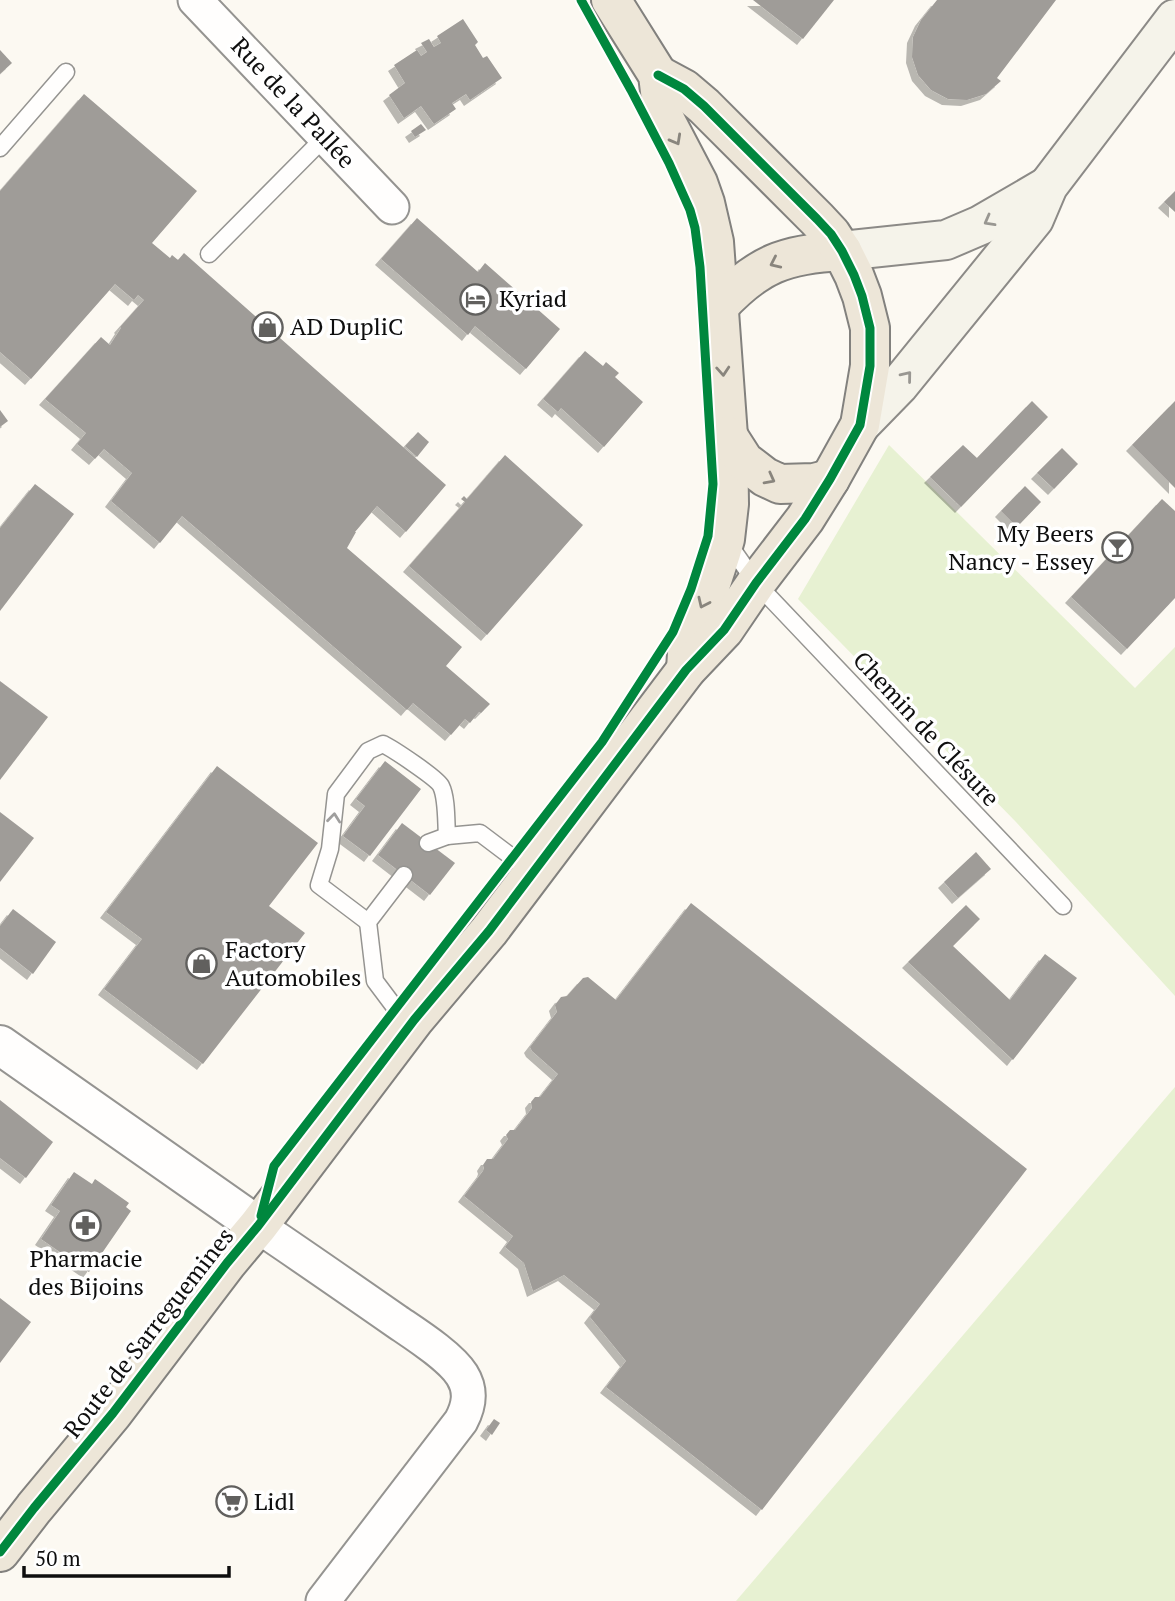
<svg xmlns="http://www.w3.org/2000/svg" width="1175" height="1601" font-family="'PT Serif',serif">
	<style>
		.green { fill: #e7f1d2 }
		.building { fill: #9f9c98; filter: url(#shadow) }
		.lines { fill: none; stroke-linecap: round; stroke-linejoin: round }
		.service-casing { stroke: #959491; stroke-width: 19 }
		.minor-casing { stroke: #959491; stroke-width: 37 }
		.tertiary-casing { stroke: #959491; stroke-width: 42 }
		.secondary-casing { stroke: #8c8a87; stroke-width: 42 }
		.primary-casing { stroke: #82817e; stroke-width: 42 }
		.service { stroke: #fffefd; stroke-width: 16 }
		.minor { stroke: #fffefd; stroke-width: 33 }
		.tertiary { stroke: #fffefd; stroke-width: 38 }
		.secondary { stroke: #f5f3ea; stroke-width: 38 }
		.primary { stroke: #ede6d8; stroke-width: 38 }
		.cycleway-casing { stroke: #fff; stroke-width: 13 }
		.cycleway { stroke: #00873e; stroke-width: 9 }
		.oneway { stroke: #89857d }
		.oneway2 { stroke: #999792 }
		.oneway3 { stroke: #9f9e9d }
		.labels { text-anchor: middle; stroke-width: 7; stroke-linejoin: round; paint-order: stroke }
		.street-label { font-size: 24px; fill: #0e0e0e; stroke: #fff }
		.poi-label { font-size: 24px; fill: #0e0e0e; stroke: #fff; text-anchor: start }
	</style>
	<defs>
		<filter id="shadow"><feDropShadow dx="-6" dy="6" stdDeviation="0" flood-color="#0004"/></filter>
	</defs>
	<rect width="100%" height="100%" fill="#fcf9f2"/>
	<g class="green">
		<path d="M889 445 1135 688 1175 647V996L1016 822 798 599Z"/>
		<path d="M1175 1087V1601H736Z"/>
	</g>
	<g class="building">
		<path d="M753 0H834L803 39Z"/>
		<path d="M937 0H1056L997 78 1001 81 986 94 967 100 948 99 931 90 918 75 912 57 913 37 921 20Z"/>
		<path d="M463 19 478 42 475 45 483 58 487 56 502 78 470 100 466 94 452 103 456 109 434 124 421 106 404 118 389 95 405 83 394 65 417 50 421 56 427 52 421 43 429 39 434 47 441 43 437 36Z"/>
		<path d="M0 50 12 63 0 74Z"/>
		<path d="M84 94 197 191 152 243 170 258 172 255 178 260 184 253 446 485 406 532 377 506 355 532H356L347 548 462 647 446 666 490 704 481 713 479 712 470 723 465 719 451 735 413 703 407 710 182 516 160 543 111 501 132 473 104 449 95 459 77 444 86 433 45 399 101 337 110 345 121 328 120 327 144 300 138 295 134 300 115 284 31 379 0 352V191Z"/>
		<path d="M421 124 426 130 415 137 411 131Z"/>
		<path d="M1175 191V212L1164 202Z"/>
		<path d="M417 218 478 272 485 263 560 329 526 369 475 326 468 335 381 259Z"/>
		<path d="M585 351 603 366 606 362 619 373 615 377 643 402 604 447 561 408 558 412 543 399Z"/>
		<path d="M1032 401 1048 417 961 507 930 477 963 445 977 458Z"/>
		<path d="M1175 401V488L1132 445Z"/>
		<path d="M0 410 8 421 0 427Z"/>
		<path d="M418 432 429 442 417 457 405 446Z"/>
		<path d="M1062 448 1078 464 1054 489 1037 473Z"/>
		<path d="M505 455 583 525 487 635 409 566 465 502 461 499 464 496 467 499Z"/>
		<path d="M35 484 74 514 0 611V528Z"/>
		<path d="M1025 486 1041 502 1017 527 1001 511Z"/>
		<path d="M1162 499 1175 511V598L1127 649 1071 597Z"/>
		<path d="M0 681 48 717 0 780Z"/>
		<path d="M385 761 421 789 370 856 343 836 365 806 356 799Z"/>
		<path d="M217 766 318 843 269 906 305 933 203 1064 104 989 142 939 106 912Z"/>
		<path d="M0 812 34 838 0 882Z"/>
		<path d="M402 823 455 863 430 895 378 855Z"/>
		<path d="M976 852 991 869 958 898 944 882Z"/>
		<path d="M691 903 1027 1169 762 1510 606 1387 626 1361 590 1317 600 1304 564 1275 533 1291 524 1263 505 1247 513 1236 464 1196 483 1171 484 1168 483 1165 487 1159H493L508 1139 506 1135 510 1130H515L532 1108 531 1102 535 1097H540L558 1074 532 1051 530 1047 557 1012 555 1005 561 997 567 996 583 978 588 977 616 1000Z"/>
		<path d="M966 905 980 919 953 946 1010 1000 1045 954 1077 978 1013 1060 908 962Z"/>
		<path d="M13 909 56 942 33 974 0 948V926Z"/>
		<path d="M0 1100 53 1142 26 1178 0 1158Z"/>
		<path d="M74 1172 92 1184 95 1179 129 1203 126 1207 131 1211 89 1272 41 1239 60 1211 51 1205Z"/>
		<path d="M0 1298 31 1322 0 1363Z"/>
		<path d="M494 1419 500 1423 492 1435 486 1430Z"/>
	</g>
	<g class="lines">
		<defs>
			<g id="service">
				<path d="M0 148 66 72"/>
				<path d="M209 254 325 137"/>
				<path d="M728 543 756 583 1063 906"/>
				<path d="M428 843 447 836 480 833 533 873"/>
				<path d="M404 875 368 922 375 981 393 1005 414 1020"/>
				<path d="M368 922 319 885 330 849 336 794 368 751 383 744C393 749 437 778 441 786 447 798 446 822 447 836"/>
			</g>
			<g id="minor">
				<path d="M195 0 392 207"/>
				<path d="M258 1226C304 1257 350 1289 396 1321 415 1334 450 1356 462 1375 472 1391 469 1406 461 1421L323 1601"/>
			</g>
			<path id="tertiary" d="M0 1045 258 1226"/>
			<g id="secondary">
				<path d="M842 251 946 240 981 225 1048 186"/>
				<path d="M860 425 899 385 1034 219 1048 186 1175 19"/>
			</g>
			<g id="primary">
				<path d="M611 0 658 75 663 116 698 183 705 203 714 242 728 436 729 504 725 539 721 553 708 593 688 636 686 670"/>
				<path d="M719 306C758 264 785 254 842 251"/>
				<path d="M728 436 744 461 765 477 780 484 814 483 830 479"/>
				<path d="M0 1552 34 1508 113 1413 227 1263 258 1226 414 1020 489 931 686 670 724 630 756 583 805 519 830 479 860 425 870 366V328L862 296 854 275 842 251 831 234 817 219 704 106 684 89 658 75"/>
			</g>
		</defs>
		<use href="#service" class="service-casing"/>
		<use href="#minor" class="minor-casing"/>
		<use href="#tertiary" class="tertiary-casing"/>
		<use href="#secondary" class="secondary-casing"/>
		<use href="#primary" class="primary-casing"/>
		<use href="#service" class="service"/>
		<use href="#minor" class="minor"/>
		<use href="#tertiary" class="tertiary"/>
		<use href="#secondary" class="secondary"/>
		<use href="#primary" class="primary"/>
		<defs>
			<g id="cycleway">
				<path d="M261 1216 274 1166 602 742 673 632 691 589 708 536 713 484 700 267 695 228 690 210 669 163 631 90 581 0"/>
				<path d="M0 1552 34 1508 113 1413 227 1263 258 1226 414 1020 489 931 686 670 724 630 756 583 805 519 830 479 860 425 870 366V328L862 296 854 275 842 251 831 234 817 219 704 106 684 89 658 75"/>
			</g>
		</defs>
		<use href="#cycleway" class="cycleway-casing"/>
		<use href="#cycleway" class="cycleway"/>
	</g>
	<defs><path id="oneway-chevron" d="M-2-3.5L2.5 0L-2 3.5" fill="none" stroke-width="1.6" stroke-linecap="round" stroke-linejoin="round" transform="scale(1.75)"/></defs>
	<g class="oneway">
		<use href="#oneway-chevron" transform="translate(676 140) rotate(61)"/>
		<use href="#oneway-chevron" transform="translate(775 263) rotate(155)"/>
		<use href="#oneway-chevron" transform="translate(723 371) rotate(86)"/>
		<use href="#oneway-chevron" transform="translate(770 479) rotate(28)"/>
		<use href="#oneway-chevron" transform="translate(703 603) rotate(115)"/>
	</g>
	<g class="oneway2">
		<use href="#oneway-chevron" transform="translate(989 221) rotate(151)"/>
		<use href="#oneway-chevron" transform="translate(907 376) rotate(-51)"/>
	</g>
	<use class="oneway3" href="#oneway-chevron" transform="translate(334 818) rotate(-84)"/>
	<defs>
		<symbol id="hotel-ring" viewBox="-11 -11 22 22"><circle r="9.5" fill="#fff" stroke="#61605e" stroke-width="1.5"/><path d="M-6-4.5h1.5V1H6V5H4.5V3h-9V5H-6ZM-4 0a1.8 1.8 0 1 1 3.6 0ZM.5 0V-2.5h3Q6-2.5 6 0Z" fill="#61605e"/></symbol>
		<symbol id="shop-ring" viewBox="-11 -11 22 22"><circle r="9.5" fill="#fff" stroke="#61605e" stroke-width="1.5"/><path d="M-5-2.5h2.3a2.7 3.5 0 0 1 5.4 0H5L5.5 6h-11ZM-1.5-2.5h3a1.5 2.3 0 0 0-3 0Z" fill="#61605e"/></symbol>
		<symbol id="bar-ring" viewBox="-11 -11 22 22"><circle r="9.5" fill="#fff" stroke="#61605e" stroke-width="1.5"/><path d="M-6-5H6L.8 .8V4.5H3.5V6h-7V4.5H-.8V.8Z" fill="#61605e"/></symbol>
		<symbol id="pharmacy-ring" viewBox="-11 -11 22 22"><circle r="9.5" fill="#fff" stroke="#61605e" stroke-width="1.5"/><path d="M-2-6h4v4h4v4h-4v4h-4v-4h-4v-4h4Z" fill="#61605e"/></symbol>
		<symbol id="supermarket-ring" viewBox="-11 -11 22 22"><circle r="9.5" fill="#fff" stroke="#61605e" stroke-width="1.5"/><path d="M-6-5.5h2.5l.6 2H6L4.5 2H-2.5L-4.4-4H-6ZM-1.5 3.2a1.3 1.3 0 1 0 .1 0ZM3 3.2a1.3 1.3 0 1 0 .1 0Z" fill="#61605e"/></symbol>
	</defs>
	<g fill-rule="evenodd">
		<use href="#hotel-ring" x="458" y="282" width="35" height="35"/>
		<use href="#shop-ring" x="250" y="310" width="35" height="35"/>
		<use href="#bar-ring" x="1100" y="530" width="35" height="35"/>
		<use href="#shop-ring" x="184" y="946" width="35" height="35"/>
		<use href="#pharmacy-ring" x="68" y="1208" width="35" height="35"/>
		<use href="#supermarket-ring" x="214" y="1484" width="35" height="35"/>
	</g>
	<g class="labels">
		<g class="street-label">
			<text transform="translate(293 103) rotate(47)" y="8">Rue de la Pallée</text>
			<text transform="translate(926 729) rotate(47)" y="8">Chemin de Clésure</text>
			<text transform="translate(149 1333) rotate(-52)" y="8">Route de Sarreguemines</text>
		</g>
		<g class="poi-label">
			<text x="499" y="307">Kyriad</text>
			<text x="290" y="335">AD DupliC</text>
			<text x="1094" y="542" text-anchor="end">My Beers<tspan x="1094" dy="28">Nancy - Essey</tspan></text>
			<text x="225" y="958">Factory<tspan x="225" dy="28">Automobiles</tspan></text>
			<text x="86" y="1267" text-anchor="middle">Pharmacie<tspan x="86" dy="28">des Bijoins</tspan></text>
			<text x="254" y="1510">Lidl</text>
		</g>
	</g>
	<path d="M24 1566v10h205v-10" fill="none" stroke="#0e0e0e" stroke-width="3.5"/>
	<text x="35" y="1566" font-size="21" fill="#0e0e0e" stroke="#ffffff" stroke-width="5" paint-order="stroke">50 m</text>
</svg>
